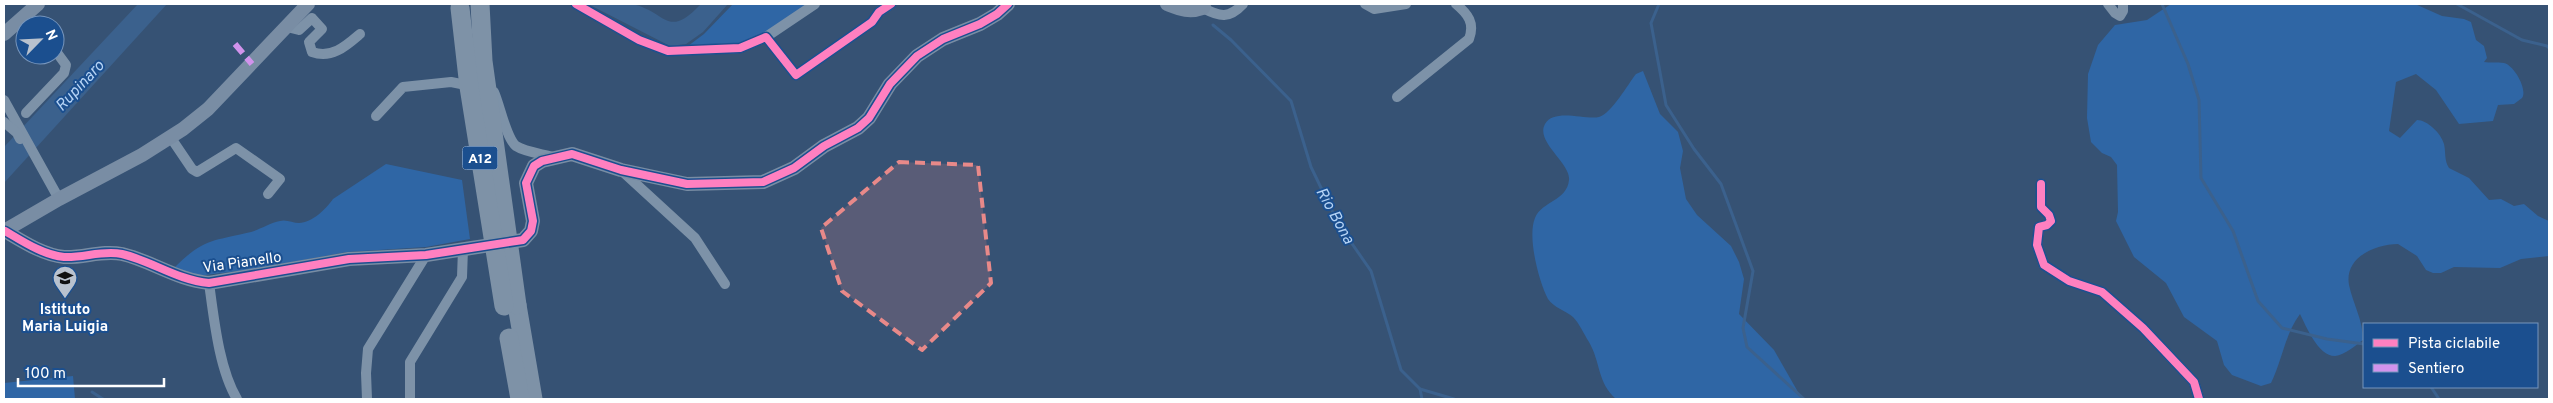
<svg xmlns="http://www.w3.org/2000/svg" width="2553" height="403" font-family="Overpass,sans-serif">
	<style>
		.green { fill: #2f66a5 }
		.water { fill: #3b618d }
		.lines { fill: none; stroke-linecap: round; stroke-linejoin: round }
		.stream { stroke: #3b618d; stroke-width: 3 }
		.street { stroke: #7d92a8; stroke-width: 10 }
		.secondary { stroke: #798da4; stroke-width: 14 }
		.highway { stroke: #7e92a7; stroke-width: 19 }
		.highway-bridge { stroke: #7e92a7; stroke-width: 19 }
		.quiet { stroke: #d193ec; stroke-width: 6; stroke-dasharray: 12 6; stroke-linecap: butt }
		.cycleway-casing { stroke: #1b4f8f; stroke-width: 11 }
		.cycleway { stroke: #ff80c0; stroke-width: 8 }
		.marked { fill: #e88989; fill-opacity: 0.2; stroke: #e88989; stroke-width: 4; stroke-dasharray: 10 6; stroke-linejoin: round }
		.labels { text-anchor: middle; stroke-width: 4; stroke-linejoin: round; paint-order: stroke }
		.shield { fill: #1b4f8f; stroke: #bbcadd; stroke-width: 1 }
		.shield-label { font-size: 14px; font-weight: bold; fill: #fff }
		.street-label { font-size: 15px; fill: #fff; stroke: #1b4f8f }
		.poi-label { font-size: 15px; font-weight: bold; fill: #fff; stroke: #1b4f8f }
		.water-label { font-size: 16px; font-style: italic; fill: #b5d3f5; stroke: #1b4f8f }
	</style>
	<rect width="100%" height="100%" fill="#365274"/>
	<g class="green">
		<path d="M733 4H809L755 39 742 44 688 46 704 34Z"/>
		<path d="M2171 4H2415L2442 16 2464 19 2471 22 2476 40 2484 46 2487 58 2484 62C2490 63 2497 62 2504 63 2514 65 2528 90 2522 98L2514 104 2498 105 2493 121 2459 124 2436 90 2416 74 2396 82 2389 131 2400 138 2417 120C2427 120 2441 133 2444 144 2446 153 2444 160 2449 168L2469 178 2489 200 2501 199 2514 206 2524 204 2538 216 2549 221V256L2521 259 2500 268 2454 267 2441 273H2433L2426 270 2417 256 2398 244C2376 244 2344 257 2349 285 2353 304 2363 320 2363 340 2356 345 2345 355 2335 356 2318 356 2306 326 2300 314 2285 334 2282 361 2271 383L2261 386 2232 375 2224 365 2217 341 2184 317 2166 283 2134 257 2116 221 2118 212 2117 165 2111 157 2102 153 2091 142 2087 118 2088 74 2098 45 2115 25 2147 20Z"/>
		<path d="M1643 71 1660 114 1678 132 1683 151 1680 168 1686 199 1697 215 1731 246 1739 262 1744 279 1739 314 1774 350 1802 399H1616C1597 382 1601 363 1589 342 1584 334 1579 323 1573 317 1566 311 1553 307 1548 299 1539 282 1527 237 1535 218 1542 201 1567 201 1569 180 1571 163 1535 142 1545 124 1554 108 1585 120 1599 117 1612 113 1628 84 1636 74Z"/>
		<path d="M386 164 462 180 470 239 426 247 347 252 247 270 197 276 175 267C204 238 214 241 251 232 261 229 270 223 280 221 286 219 293 223 299 223 312 223 327 208 333 199Z"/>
		<path d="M73 376 75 399H4V383Z"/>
	</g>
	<g class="water">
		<path d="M138 4H167L4 183V147Z"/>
		<path d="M588 4C602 4 618 1 631 4 666 10 666 41 701 4H728L703 32 686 44 670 46Z"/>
	</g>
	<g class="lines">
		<g class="stream">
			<path d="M1659 4 1651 23 1666 105 1694 149 1721 184 1753 271 1743 328 1747 347 1804 399"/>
			<path d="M2162 4 2188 64 2199 100 2201 178 2233 231 2258 301 2282 328 2327 339 2364 344"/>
			<path d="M2457 4 2522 40 2547 46 2549 48"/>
			<path d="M1213 25 1231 40 1291 101 1311 167 1339 225 1371 271 1401 370 1420 389 1454 399"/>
			<path d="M2431 387 2439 399"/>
			<path d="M1420 389 1422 399"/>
			<path d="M92 392 103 399"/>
		</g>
		<g class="street">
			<path d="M576 4 639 40 668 51 740 48 766 37 796 75 872 22 879 12 891 4"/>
			<path d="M1365 4 1374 9 1406 4"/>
			<path d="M2108 4 2115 13 2120 16 2123 11V4"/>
			<path d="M1203 8C1220 17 1229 19 1243 4"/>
			<path d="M24 16 32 25"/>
			<path d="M287 27 299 30 312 18 322 29 309 42 312 52C332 59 346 46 360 34"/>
			<path d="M766 37 815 4"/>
			<path d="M494 92C500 105 506 138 516 146 525 152 543 154 553 157"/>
			<path d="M1397 97 1469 39C1475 23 1468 14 1456 4"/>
			<path d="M4 100 59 199"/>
			<path d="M26 113 64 73 66 65 55 50"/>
			<path d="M376 116 403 87 451 82 471 86"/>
			<path d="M4 122 17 133 20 139"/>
			<path d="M171 138 192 169 197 172 236 148 280 179 268 194"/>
			<path d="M622 171 695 238 725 284"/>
			<path d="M2041 184V207L2049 215 2051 221 2047 225 2039 227 2037 245 2044 265 2069 281 2102 292 2143 328 2194 382 2199 399"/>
			<path d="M209 283C214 319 219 369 237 399"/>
			<path d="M367 399 366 373 368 349 426 255"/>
			<path d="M410 399V362L462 277 463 249"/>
		</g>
		<g class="secondary">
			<path d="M1167 4C1180 9 1189 13 1203 8L1204 4"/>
			<path d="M4 34 38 4"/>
			<path d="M4 231 59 199 142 155 183 129 208 109 308 4"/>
			<path d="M5 231C22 241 43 255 64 257 84 258 102 250 122 254 152 261 177 280 209 283L349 259 426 255 523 240 531 231 533 221 526 183 534 166 542 161 572 154 621 170 687 184 763 182 794 168 824 146 858 128 869 118 890 84 917 56 943 39 980 24 997 14 1008 4"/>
		</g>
		<g class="highway">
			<path d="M517 305 533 399"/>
			<path d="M509 338 520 399"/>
		</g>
		<g class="highway-bridge">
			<path d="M480 4 483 61 517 305"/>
			<path d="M460 8 469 87 504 306"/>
		</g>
		<path class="quiet" d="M235 44 252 64"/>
		<defs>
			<g id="cycleway">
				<path d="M576 4 639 40 668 51 740 48 766 37 796 75 872 22 879 12 891 4"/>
				<path d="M2041 184V207L2049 215 2051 221 2047 225 2039 227 2037 245 2044 265 2069 281 2102 292 2143 328 2194 382 2199 399"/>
				<path d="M5 231C22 241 43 255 64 257 84 258 102 250 122 254 152 261 177 280 209 283L349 259 426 255 523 240 531 231 533 221 526 183 534 166 542 161 572 154 621 170 687 184 763 182 794 168 824 146 858 128 869 118 890 84 917 56 943 39 980 24 997 14 1008 4"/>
			</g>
		</defs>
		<use href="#cycleway" class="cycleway-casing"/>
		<use href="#cycleway" class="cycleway"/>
	</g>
	<path class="marked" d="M899 162 978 165 991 283 922 350 842 291 821 228Z"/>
	<defs>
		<symbol id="university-pin" viewBox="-11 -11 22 30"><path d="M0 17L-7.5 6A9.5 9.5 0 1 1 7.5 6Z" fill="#b9c2ce" stroke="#1b4f8f"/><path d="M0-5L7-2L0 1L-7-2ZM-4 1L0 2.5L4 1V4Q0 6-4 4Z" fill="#111"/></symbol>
	</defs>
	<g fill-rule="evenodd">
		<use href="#university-pin" x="51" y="264" width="28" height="38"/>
	</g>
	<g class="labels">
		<rect class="shield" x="462.5" y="146.5" width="35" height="23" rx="4"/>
		<g class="shield-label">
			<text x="480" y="163">A12</text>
		</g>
		<g class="street-label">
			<text transform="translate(242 262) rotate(-8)" y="5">Via Pianello</text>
		</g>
		<g class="poi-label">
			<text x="65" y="314">Istituto<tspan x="65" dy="17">Maria Luigia</tspan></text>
		</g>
		<g class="water-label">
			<text transform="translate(79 85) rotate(-47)" y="6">Rupinaro</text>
			<text transform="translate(1336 215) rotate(61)" y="6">Rio Bona</text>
		</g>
	</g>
	<rect width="2553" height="403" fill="none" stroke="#ffffff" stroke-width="10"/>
	<rect x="2363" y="323" width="175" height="65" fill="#1b4f8f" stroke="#7695bc"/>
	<rect x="2373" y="339" width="25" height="8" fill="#ff80c0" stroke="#7695bc"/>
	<text x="2408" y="348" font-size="15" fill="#ffffff">Pista ciclabile</text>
	<rect x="2373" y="364" width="25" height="8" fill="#d193ec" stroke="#7695bc"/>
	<text x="2408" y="373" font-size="15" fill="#ffffff">Sentiero</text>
	<g transform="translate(40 40) rotate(66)"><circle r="24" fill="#1b4f8f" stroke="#7695bc"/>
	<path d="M0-4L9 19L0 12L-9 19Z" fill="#b9c2ce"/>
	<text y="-8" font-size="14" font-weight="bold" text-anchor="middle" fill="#ffffff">N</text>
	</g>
	<path d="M18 378v8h146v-8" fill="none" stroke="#ffffff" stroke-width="2.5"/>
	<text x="25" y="378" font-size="15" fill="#ffffff" stroke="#1b4f8f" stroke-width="4" paint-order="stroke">100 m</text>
</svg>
